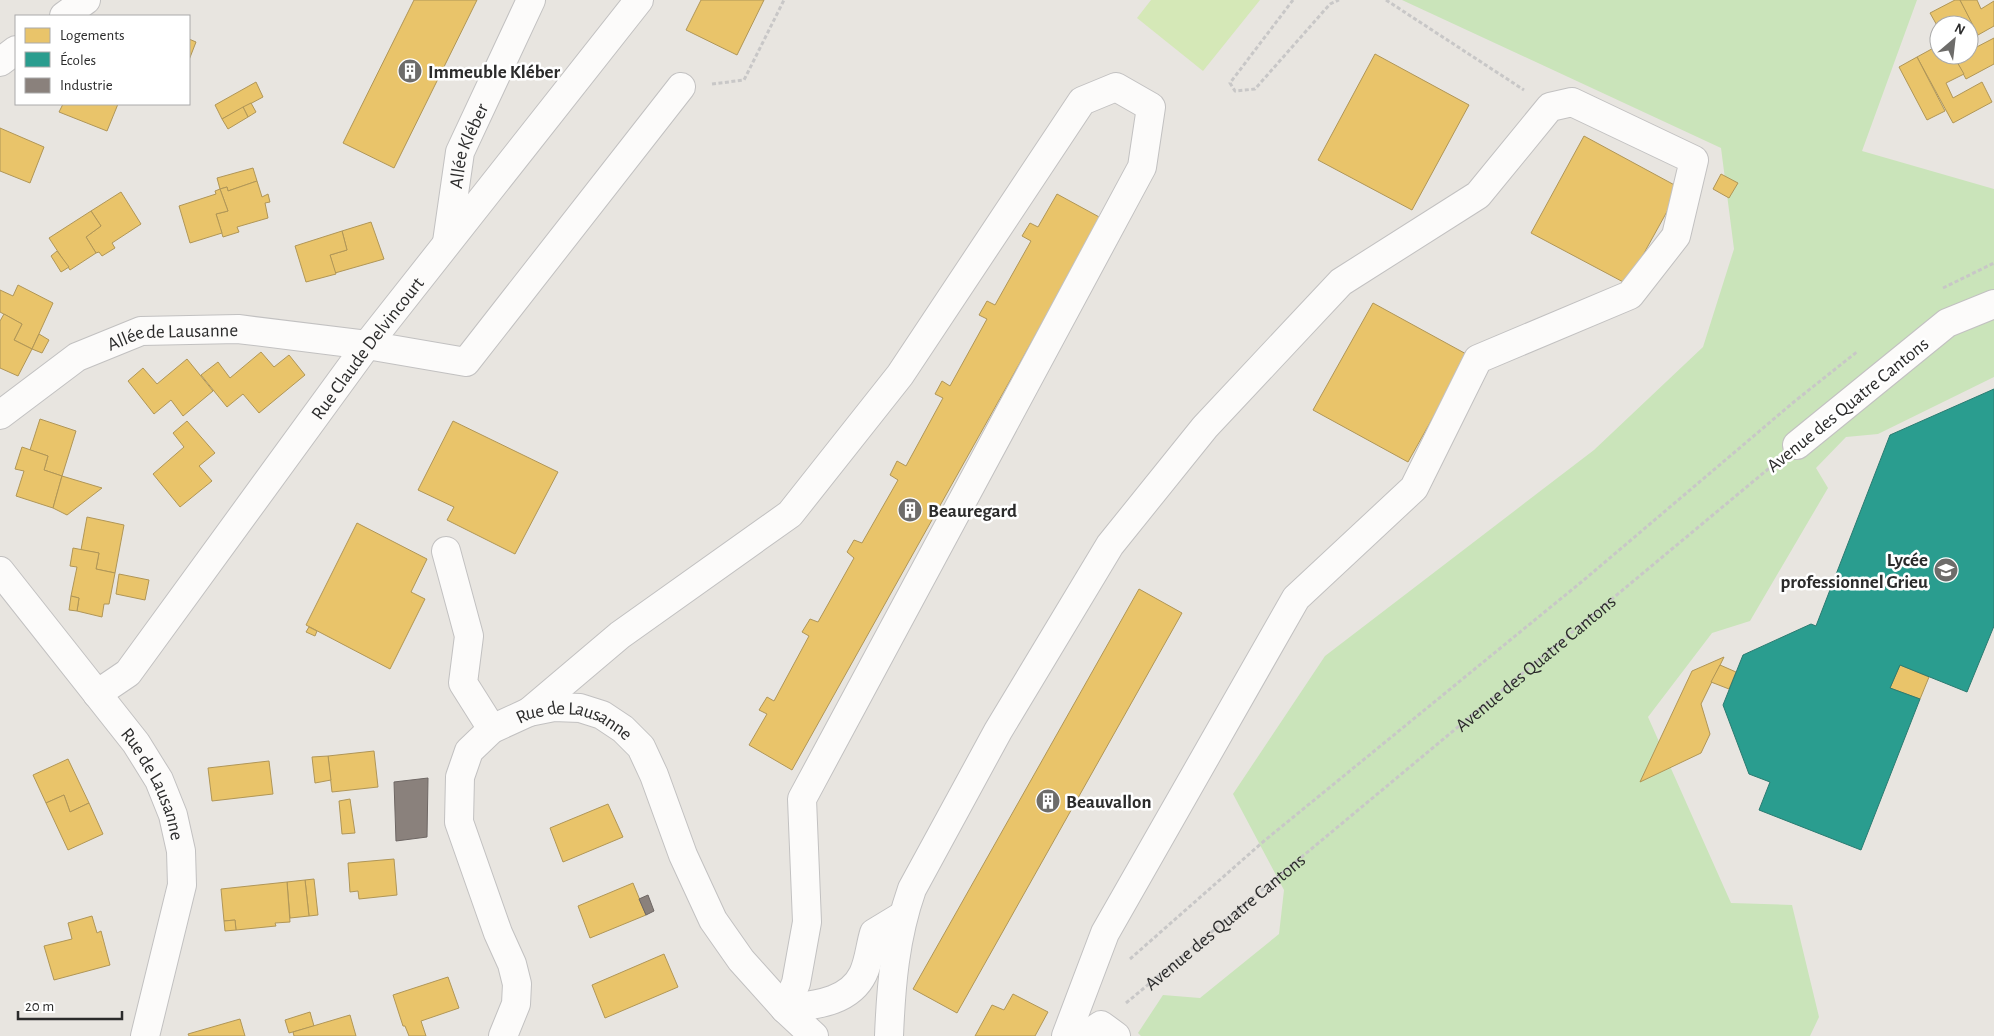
<svg xmlns="http://www.w3.org/2000/svg" width="1994" height="1036" font-family="'Alegreya Sans',sans-serif">
	<style>
		.green { fill: #cae4ba }
		.pitch { fill: #d5e8b7 }
		.homes { fill: #e9c46a; stroke: #b09657 }
		.schools { fill: #2a9d8f; stroke: #2a7b71 }
		.industry { fill: #8a817c; stroke: #6e6764 }
		.lines { fill: none; stroke-linecap: round; stroke-linejoin: round }
		.minor-casing { stroke: #c2c1c1; stroke-width: 30 }
		.path { stroke: #c8c7c7; stroke-width: 3; stroke-dasharray: 4 2.5; stroke-linecap: butt }
		.minor { stroke: #fcfbfa; stroke-width: 28 }
		.labels { text-anchor: middle; stroke-width: 5; stroke-linejoin: round; paint-order: stroke }
		.poi-label { font-size: 19px; font-weight: bold; fill: #2b2b2b; stroke: #fff; text-anchor: start }
		.street-label { font-size: 19px; fill: #2b2b2b; stroke: #fff }
	</style>
	<rect width="100%" height="100%" fill="#e8e5e0"/>
	<path class="green" d="M1402 0H1917L1862 151 1994 189V377L1878 434 1846 437 1816 468 1828 488 1750 621 1712 633 1648 717 1731 903 1792 905 1819 1017 1810 1036H1141L1138 1033 1163 995 1200 998 1279 934 1284 890 1233 794 1325 656 1594 450 1703 347 1734 249 1721 148Z"/>
	<path class="pitch" d="M1151 0H1260L1203 71 1137 18Z"/>
	<g class="homes">
		<path d="M414 0H477L394 168 343 143Z"/>
		<path d="M701 0H764L737 55 686 30Z"/>
		<path d="M1955 0H1960L1976 30 1969 34V25H1939V29L1930 13Z"/>
		<path d="M1960 0H1977L1981 9 1994 1V26L1978 35Z"/>
		<path d="M1994 38V64L1966 79 1953 55H1969V51Z"/>
		<path d="M189 39 196 42 189 60Z"/>
		<path d="M1939 45V55H1953L1964 74 1946 83 1953 98 1982 82 1992 102 1953 123 1917 57Z"/>
		<path d="M1375 54 1469 105 1412 210 1318 160Z"/>
		<path d="M1917 57 1945 111 1927 120 1899 67Z"/>
		<path d="M256 82 263 97 222 119 215 105Z"/>
		<path d="M251 103 256 112 248 117 243 107Z"/>
		<path d="M63 104H118L107 131 59 112Z"/>
		<path d="M243 107 248 117 228 129 222 119Z"/>
		<path d="M0 128 44 147 30 183 0 171Z"/>
		<path d="M1584 136 1680 188 1627 284 1531 233Z"/>
		<path d="M253 168 257 181 228 191 227 187 220 189 217 178Z"/>
		<path d="M1721 174 1738 183 1729 198 1713 189Z"/>
		<path d="M257 181 262 197 268 194 270 202 265 203 268 218 237 227 239 232 223 237 216 214 228 211 220 189 227 187 228 191Z"/>
		<path d="M220 189 228 211 216 214 222 233 190 243 179 206 216 194 215 191Z"/>
		<path d="M121 192 141 224 112 243 115 248 102 256 99 252 96 253 86 237 101 226 91 211Z"/>
		<path d="M1057 194 1101 218 792 770 749 745 767 714 759 710 767 697 774 701 809 636 802 632 810 619 818 622 854 558 847 552 854 540 862 543 898 480 890 475 897 461 906 466 943 398 935 394 942 381 950 386 987 319 979 315 987 301 995 305 1031 241 1022 236 1030 223 1038 227Z"/>
		<path d="M91 211 101 226 86 237 96 253 70 270 49 238Z"/>
		<path d="M371 222 384 259 335 273 330 255 347 250 342 231Z"/>
		<path d="M342 231 347 250 330 255 336 274 306 282 295 246Z"/>
		<path d="M57 251 69 267 61 272 51 256Z"/>
		<path d="M18 285 53 303 32 349 14 340 22 324 0 312V290L13 296Z"/>
		<path d="M1373 303 1468 355 1408 462 1313 410Z"/>
		<path d="M4 314 22 324 14 340 32 349 18 376 0 368V321Z"/>
		<path d="M39 334 49 340 42 353 32 349Z"/>
		<path d="M261 352 274 367 289 355 305 375 259 413 243 394 227 407 201 375 218 362 230 378Z"/>
		<path d="M187 359 213 391 183 416 171 400 154 414 128 381 143 368 157 384Z"/>
		<path d="M40 419 76 431 62 476 44 470 48 456 30 450Z"/>
		<path d="M187 421 215 453 199 466 212 481 180 507 153 474 184 447 173 433Z"/>
		<path d="M453 421 558 472 515 554 447 520 454 507 418 490Z"/>
		<path d="M22 447 48 456 44 470 62 476 53 508 16 496 24 471 15 469Z"/>
		<path d="M62 476 102 488 67 515 53 508Z"/>
		<path d="M87 517 124 525 115 573 96 569 99 553 81 550Z"/>
		<path d="M357 523 427 559 411 592 425 599 390 669 306 625Z"/>
		<path d="M73 548 99 553 96 569 115 573 109 604H104L102 617 77 611 79 598 71 596 77 567 70 566Z"/>
		<path d="M119 574 149 580 145 600 116 594Z"/>
		<path d="M1139 589 1182 613 957 1013 913 989Z"/>
		<path d="M71 596 79 598 77 611 69 610Z"/>
		<path d="M309 627 317 631 315 636 306 632Z"/>
		<path d="M1724 657 1701 704 1710 734 1701 753 1640 782 1692 671Z"/>
		<path d="M1720 665 1736 672 1729 689 1711 682Z"/>
		<path d="M1900 665 1929 677 1920 699 1890 688Z"/>
		<path d="M374 751 378 787 332 792 328 756Z"/>
		<path d="M328 756 331 780 315 783 312 757Z"/>
		<path d="M68 759 89 803 70 812 64 795 46 803 33 775Z"/>
		<path d="M269 761 273 794 212 801 208 768Z"/>
		<path d="M64 795 70 812 89 803 103 834 68 850 46 803Z"/>
		<path d="M350 799 355 833 342 834 339 801Z"/>
		<path d="M608 804 623 837 563 862 550 828Z"/>
		<path d="M394 859 397 895 359 899 358 891 350 892 348 863Z"/>
		<path d="M314 879 318 915 309 916 305 880Z"/>
		<path d="M305 880 309 916 290 918 287 882Z"/>
		<path d="M287 882 290 922 275 923 276 926 236 930 235 920 224 921 221 889Z"/>
		<path d="M633 883 646 915 590 938 578 906Z"/>
		<path d="M92 916 97 933 101 931 110 965 54 980 44 946 72 939 68 923Z"/>
		<path d="M235 920 236 930 225 931 224 921Z"/>
		<path d="M664 954 678 987 605 1018 592 985Z"/>
		<path d="M448 977 459 1008 421 1021 426 1036H409L405 1026H403L393 995Z"/>
		<path d="M1013 994 1048 1012 1035 1036H975L992 1005 1004 1010Z"/>
		<path d="M310 1012 314 1026 289 1033 285 1020Z"/>
		<path d="M350 1015 356 1036H294L293 1032Z"/>
		<path d="M240 1019 245 1036H189L188 1034Z"/>
	</g>
	<path class="schools" d="M1994 389V626L1967 692 1900 665 1890 688 1920 699 1861 850 1759 810 1770 782 1749 774 1723 705 1743 655 1811 624 1816 626 1890 435Z"/>
	<g class="industry">
		<path d="M428 778 427 837 396 841 394 782Z"/>
		<path d="M648 895 654 911 646 915 639 899Z"/>
	</g>
	<g class="lines">
		<defs>
			<g id="minor">
				<path d="M64 16 86 0"/>
				<path d="M0 62 16 50"/>
				<path id="s2" d="M447 242 460 152 531 0"/>
				<path id="s3" d="M0 415 77 357 141 331 238 329 367 345 466 362 681 87"/>
				<path d="M1797 445 1947 323 1994 304"/>
				<path d="M446 551 469 636 463 683 492 729"/>
				<path id="s4" d="M0 571 136 743 159 780 173 815 181 851 182 885 145 1036"/>
				<path id="s5" d="M97 694 128 673 367 345 639 0"/>
				<path d="M529 712 620 635 790 514 900 375 1082 101 1116 87 1151 107 1142 167 802 799 807 922 796 983 785 1009"/>
				<path d="M785 1009C813 1005 849 1003 863 974 869 962 870 946 874 933L902 916"/>
				<path id="s6" d="M503 1036 516 1004 517 984 512 964 498 933 459 822 460 777 469 751 492 729 529 712 554 707 580 708 602 715 623 729 641 747 654 775 683 855 713 920 741 960 785 1009 814 1036"/>
				<path d="M889 1036C891 986 895 937 912 889L998 731 1110 545 1205 427 1341 282 1478 195 1550 107 1572 102 1694 160 1676 236 1630 295 1478 359 1414 488 1296 598 1105 933 1066 1036"/>
				<path d="M1085 1036 1101 1025 1116 1036"/>
			</g>
		</defs>
		<use href="#minor" class="minor-casing"/>
		<g class="path">
			<path d="M1293 0 1230 83 1235 91 1255 89 1330 4 1339 0"/>
			<path d="M1386 0 1524 90"/>
			<path d="M712 84 744 80 784 0"/>
			<path d="M1943 288 1994 263"/>
			<path d="M1130 959 1264 841 1585 579 1795 401 1858 351"/>
			<path id="s1" d="M1126 1003 1773 465"/>
		</g>
		<use href="#minor" class="minor"/>
	</g>
	<defs>
		<symbol id="building-disc" viewBox="-11 -11 22 22"><circle r="9.5" fill="#6d6c6a" stroke="#fff"/><path d="M-4-6H4V6H1V3H-1V6H-4ZM-2.5-4.3h1.7v1.8h-1.7ZM.8-4.3h1.7v1.8H.8ZM-2.5-1h1.7V.8h-1.7ZM.8-1h1.7V.8H.8Z" fill="#fff"/></symbol>
		<symbol id="school-disc" viewBox="-11 -11 22 22"><circle r="9.5" fill="#6d6c6a" stroke="#fff"/><path d="M0-5L7-2L0 1L-7-2ZM-4 1L0 2.5L4 1V4Q0 6-4 4Z" fill="#fff"/></symbol>
	</defs>
	<g fill-rule="evenodd">
		<use href="#building-disc" x="396" y="57" width="28" height="28"/>
		<use href="#building-disc" x="896" y="496" width="28" height="28"/>
		<use href="#school-disc" x="1932" y="556" width="28" height="28"/>
		<use href="#building-disc" x="1034" y="787" width="28" height="28"/>
	</g>
	<g class="labels">
		<g class="poi-label">
			<text x="428" y="78">Immeuble Kléber</text>
			<text x="928" y="517">Beauregard</text>
			<text x="1928" y="566" text-anchor="end">Lycée<tspan x="1928" dy="22">professionnel Grieu</tspan></text>
			<text x="1066" y="808">Beauvallon</text>
		</g>
		<g class="street-label">
			<text dy="7" stroke="none"><textPath href="#s2" startOffset="99">Allée Kléber</textPath></text>
			<text dy="7" stroke="none"><textPath href="#s3" startOffset="196">Allée de Lausanne</textPath></text>
			<text dy="7" stroke="none"><textPath href="#s5" startOffset="441">Rue Claude Delvincourt</textPath></text>
			<text transform="translate(1847 404) rotate(-39)" y="7">Avenue des Quatre Cantons</text>
			<text dy="7" stroke="none"><textPath href="#s1" startOffset="532">Avenue des Quatre Cantons</textPath></text>
			<text dy="7" stroke="none"><textPath href="#s6" startOffset="420">Rue de Lausanne</textPath></text>
			<text dy="7" stroke="none"><textPath href="#s4" startOffset="264">Rue de Lausanne</textPath></text>
			<text dy="7" stroke="none"><textPath href="#s1" startOffset="128">Avenue des Quatre Cantons</textPath></text>
		</g>
	</g>
	<rect x="15" y="15" width="175" height="90" fill="#ffffff" stroke="#aaaaaa"/>
	<rect x="25" y="28" width="25" height="15" fill="#e9c46a" stroke="#aaaaaa"/>
	<text x="60" y="40" font-size="15" fill="#2b2b2b">Logements</text>
	<rect x="25" y="52" width="25" height="15" fill="#2a9d8f" stroke="#aaaaaa"/>
	<text x="60" y="65" font-size="15" fill="#2b2b2b">Écoles</text>
	<rect x="25" y="78" width="25" height="15" fill="#8a817c" stroke="#aaaaaa"/>
	<text x="60" y="90" font-size="15" fill="#2b2b2b">Industrie</text>
	<g transform="translate(1954 40) rotate(28)"><circle r="24" fill="#ffffff" stroke="#aaaaaa"/>
	<path d="M0-4L9 19L0 12L-9 19Z" fill="#6d6c6a"/>
	<text y="-8" font-size="14" font-weight="bold" text-anchor="middle" fill="#2b2b2b">N</text>
	</g>
	<path d="M18 1011v8h104v-8" fill="none" stroke="#2b2b2b" stroke-width="2.5"/>
	<text x="25" y="1011" font-size="15" fill="#2b2b2b" stroke="#ffffff" stroke-width="4" paint-order="stroke">20 m</text>
</svg>
